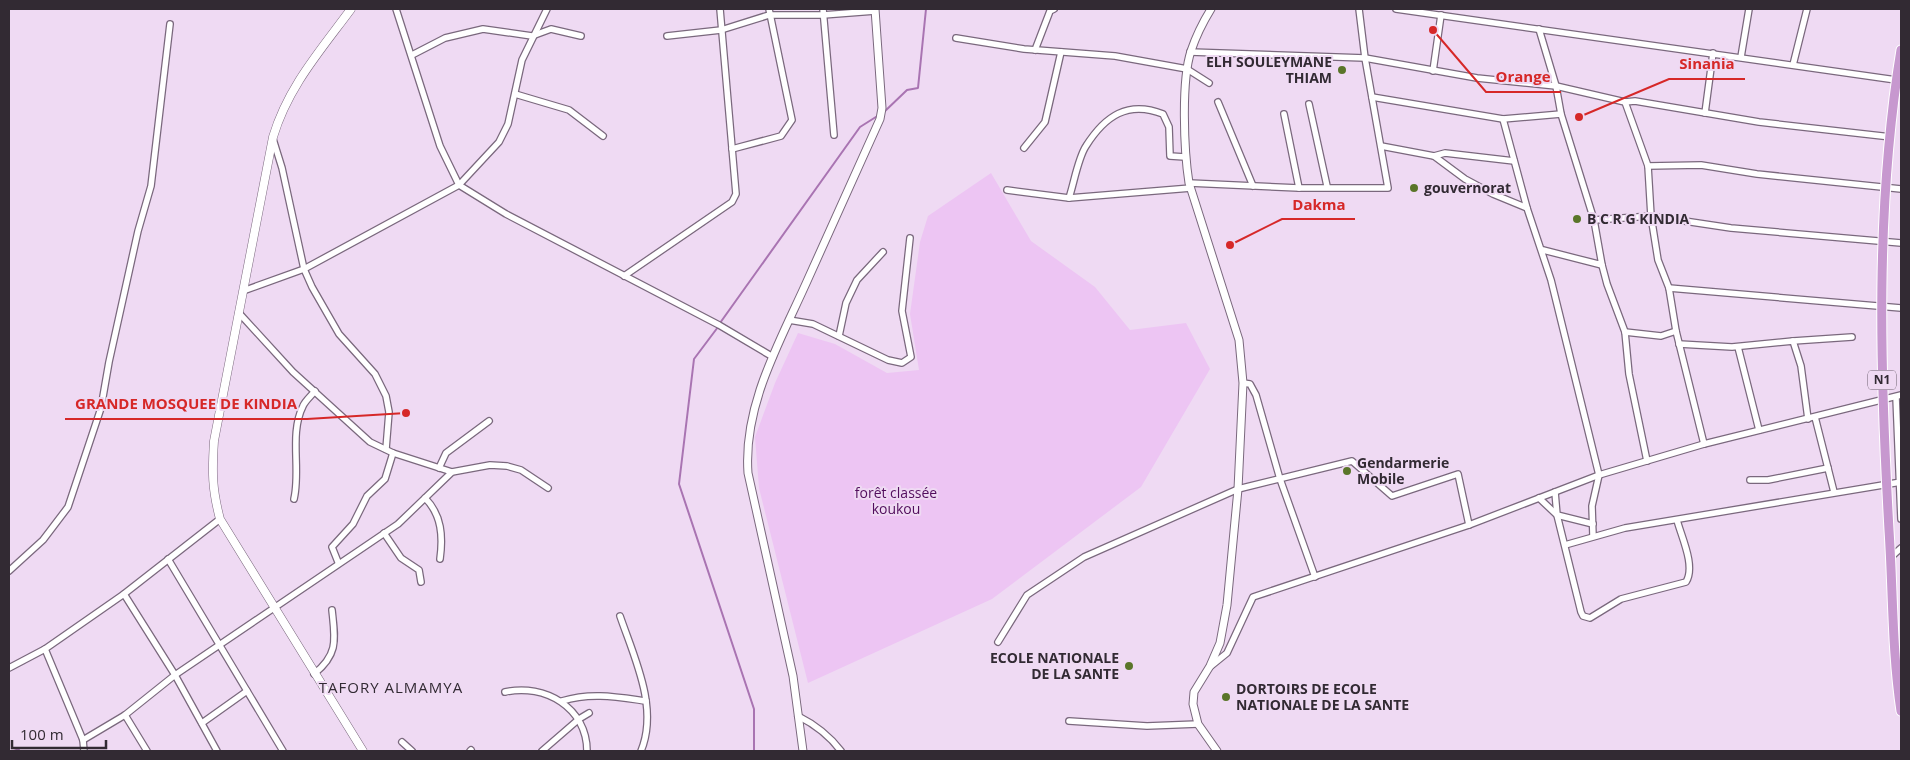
<svg xmlns="http://www.w3.org/2000/svg" width="1910" height="760" font-family="'Open Sans',sans-serif">
	<style>
		.green { fill: #edc5f3 }
		.lines { fill: none; stroke-linecap: round; stroke-linejoin: round }
		.stream { stroke: #a974b2; stroke-width: 2 }
		.minor-casing { stroke: #7a687d; stroke-width: 8 }
		.tertiary-casing { stroke: #7a687d; stroke-width: 9 }
		.secondary-casing { stroke: #7a687d; stroke-width: 9 }
		.trunk-casing { stroke: #fff; stroke-width: 11 }
		.minor { stroke: #fff; stroke-width: 5.5 }
		.tertiary { stroke: #fff; stroke-width: 7 }
		.secondary { stroke: #fff; stroke-width: 8 }
		.trunk { stroke: #c798cf; stroke-width: 9 }
		.poi-dot { fill: #5a7529; stroke: #efdaf3; stroke-width: 2 }
		.labels { text-anchor: middle; stroke-width: 4; stroke-linejoin: round; paint-order: stroke }
		.shield { fill: #efdaf3; stroke: #6b5f6d; stroke-width: 1 }
		.shield-label { font-size: 12px; font-weight: bold; fill: #322a33 }
		.poi-label { font-size: 14px; font-weight: bold; fill: #322a33; stroke: #efdaf3; text-anchor: start }
		.park-label { font-size: 14px; fill: #520e5d; stroke: #efdaf3 }
		.neighbourhood-label { font-size: 15px; letter-spacing: 1px; fill: #322a33; stroke: #efdaf3 }
		.leader { fill: none; stroke: #d62828; stroke-width: 2 }
		.callout-dot { fill: #d62828; stroke: #efdaf3; stroke-width: 2 }
		.callout-label { font-size: 15px; text-anchor: middle; font-weight: bold; fill: #d62828; stroke: #efdaf3; stroke-width: 4; stroke-linejoin: round; paint-order: stroke }
	</style>
	<rect width="100%" height="100%" fill="#efdaf3"/>
	<path class="green" d="M991 173 1031 241 1095 287 1130 330 1186 323 1210 369 1141 487 992 599 808 683 759 488 755 437 775 383 798 333 835 344 887 373 919 370 910 314 920 242 928 216Z"/>
	<g class="lines">
		<g class="stream">
			<path d="M883 113 907 90 918 88 926 9"/>
			<path d="M720 323 860 127 879 115"/>
			<path d="M718 327 694 359 679 484 754 709V751"/>
			<path d="M14 751 19 749"/>
		</g>
		<defs>
			<g id="minor">
				<path d="M396 9 440 146 459 185 506 214 719 325 773 357"/>
				<path d="M823 9 834 135"/>
				<path d="M1396 9 1896 80"/>
				<path d="M1539 29 1556 86 1561 114 1594 220 1602 265 1543 250"/>
				<path d="M667 36 721 30 769 15H823L875 11"/>
				<path d="M956 38 1024 49 1115 56 1187 69 1209 83"/>
				<path d="M1035 50 1050 11 1054 9"/>
				<path d="M1190 52 1365 58 1477 78 1556 86 1625 102 1648 166 1651 216 1658 260 1669 288 1676 331 1704 444"/>
				<path d="M412 55 445 38 483 29 532 36 551 29 581 36"/>
				<path d="M1741 57 1749 9"/>
				<path d="M1793 65 1807 9"/>
				<path d="M1433 71 1441 15"/>
				<path d="M515 94 569 110 603 136"/>
				<path d="M1372 97 1503 119 1561 114"/>
				<path d="M1218 102 1253 186"/>
				<path d="M1625 102 1635 101 1759 122 1891 137"/>
				<path d="M1309 104 1327 186"/>
				<path d="M1705 113 1713 53"/>
				<path d="M1284 114 1299 188"/>
				<path d="M1503 119 1527 208"/>
				<path d="M273 139 282 168 304 269 312 287 339 334 375 374 386 396 389 412 386 449"/>
				<path d="M1381 146 1434 156 1465 179 1493 194 1527 208 1551 280 1599 475 1592 506 1593 536"/>
				<path d="M1024 148 1045 122 1061 52"/>
				<path d="M732 149 781 136 792 120 769 9"/>
				<path d="M1434 156 1445 153 1514 161"/>
				<path d="M1648 166 1701 165 1757 174 1901 189"/>
				<path d="M1189 183 1299 188H1388L1365 58 1359 9"/>
				<path d="M1007 190 1069 198 1191 188"/>
				<path d="M1069 198C1074 183 1078 158 1086 146 1105 116 1128 100 1163 114L1169 127 1170 156 1185 157"/>
				<path d="M1594 220 1651 216 1731 228 1901 243"/>
				<path d="M1602 265 1607 284 1625 332 1629 374 1647 461"/>
				<path d="M624 276 732 202 736 194 720 9"/>
				<path d="M1669 288 1901 308"/>
				<path d="M243 291 304 269 459 185 499 142 508 124 522 60 547 9"/>
				<path d="M239 313 293 372 370 442 393 453 452 472"/>
				<path d="M789 320 813 324 888 360 902 363 911 357 902 311 910 238"/>
				<path d="M1625 332 1661 336 1676 331"/>
				<path d="M839 336 846 303 857 280 883 252"/>
				<path d="M1793 341 1852 337"/>
				<path d="M1679 344 1732 347 1793 341 1801 366 1808 419"/>
				<path d="M1738 347 1759 430"/>
				<path d="M1243 383 1250 384 1256 395 1280 479 1315 577"/>
				<path d="M1896 397 1901 519"/>
				<path d="M1815 417 1834 492"/>
				<path d="M439 468 446 453 489 421"/>
				<path d="M1750 480H1768L1828 468"/>
				<path d="M1555 492 1557 515 1593 524"/>
				<path d="M425 498C442 515 443 537 440 559"/>
				<path d="M1539 498 1557 515 1581 612 1583 616 1590 618 1621 599 1686 582C1696 566 1681 536 1677 520"/>
				<path d="M294 499C301 470 289 434 303 406 305 401 311 396 315 391"/>
				<path d="M384 533 401 558 419 570 421 582"/>
				<path d="M1565 545 1625 528 1901 482"/>
				<path d="M1891 557 1901 548"/>
				<path d="M168 559 283 751"/>
				<path d="M338 562 332 547 353 524 367 496 385 479 393 453"/>
				<path d="M9 571 43 540 68 507 101 408 109 362 138 231 151 186 170 24"/>
				<path d="M124 594 175 675 217 751"/>
				<path d="M620 616C634 657 659 708 641 751"/>
				<path d="M998 642 1027 595 1084 557 1238 489 1352 461 1392 496 1458 474 1469 525"/>
				<path d="M45 649 83 740 84 751"/>
				<path d="M1211 666 1227 653 1253 597 1469 525 1599 475 1704 444 1901 395"/>
				<path d="M9 668 45 649 124 594 220 519"/>
				<path d="M314 674C339 654 335 639 332 610"/>
				<path d="M505 692C545 683 587 708 587 751"/>
				<path d="M562 701C591 692 617 697 646 701"/>
				<path d="M125 715 147 751"/>
				<path d="M798 716C816 725 829 735 841 751"/>
				<path d="M1069 721 1147 726 1198 724"/>
				<path d="M202 723 247 691"/>
				<path d="M83 740 125 715 175 675 398 524 452 472 490 465 507 466 521 470 548 488"/>
				<path d="M402 742 412 751"/>
				<path d="M470 751 471 750"/>
				<path d="M542 751 579 719 589 713"/>
			</g>
			<g id="tertiary">
				<path d="M1211 9C1203 22 1196 36 1191 51 1181 81 1184 151 1189 183L1239 340 1243 383 1238 489 1227 605 1220 643 1210 666 1194 692 1193 704 1198 724 1217 751"/>
				<path d="M803 751 793 676 748 473C743 404 781 340 808 279 832 226 856 173 880 119L882 108 875 9"/>
			</g>
			<path id="secondary" d="M351 9C320 51 288 87 273 137L214 441C212 472 212 489 220 519L363 751"/>
			<path id="trunk" d="M1901 50C1875 208 1880 370 1889 530 1893 590 1892 652 1901 711"/>
		</defs>
		<use href="#minor" class="minor-casing"/>
		<use href="#tertiary" class="tertiary-casing"/>
		<use href="#secondary" class="secondary-casing"/>
		<use href="#trunk" class="trunk-casing"/>
		<use href="#minor" class="minor"/>
		<use href="#tertiary" class="tertiary"/>
		<use href="#secondary" class="secondary"/>
		<use href="#trunk" class="trunk"/>
	</g>
	<g class="poi-dot">
		<circle cx="1342" cy="70" r="5"/>
		<circle cx="1414" cy="188" r="5"/>
		<circle cx="1577" cy="219" r="5"/>
		<circle cx="1347" cy="471" r="5"/>
		<circle cx="1129" cy="666" r="5"/>
		<circle cx="1226" cy="697" r="5"/>
	</g>
	<g class="labels">
		<rect class="shield" x="1868" y="370.5" width="28" height="19" rx="4"/>
		<g class="shield-label">
			<text x="1882" y="384">N1</text>
		</g>
		<g class="poi-label">
			<text x="1332" y="67" text-anchor="end">ELH SOULEYMANE<tspan x="1332" dy="16">THIAM</tspan></text>
			<text x="1424" y="193">gouvernorat</text>
			<text x="1587" y="224">B C R G KINDIA</text>
			<text x="1357" y="468">Gendarmerie<tspan x="1357" dy="16">Mobile</tspan></text>
			<text x="1119" y="663" text-anchor="end">ECOLE NATIONALE<tspan x="1119" dy="16">DE LA SANTE</tspan></text>
			<text x="1236" y="694">DORTOIRS DE ECOLE<tspan x="1236" dy="16">NATIONALE DE LA SANTE</tspan></text>
		</g>
		<g class="park-label">
			<text x="896" y="498">forêt classée<tspan x="896" dy="16">koukou</tspan></text>
		</g>
		<g class="neighbourhood-label">
			<text x="391" y="693">TAFORY ALMAMYA</text>
		</g>
	</g>
	<path class="leader" d="M1579 117L1669 79H1745M1433 30L1486 92H1561M1230 245L1282 219H1355M406 413L307 419H65"/>
	<g class="callout-dot">
		<circle cx="1579" cy="117" r="5"/>
		<circle cx="1433" cy="30" r="5"/>
		<circle cx="1230" cy="245" r="5"/>
		<circle cx="406" cy="413" r="5"/>
	</g>
	<g class="callout-label">
		<text x="1707" y="69">Sinania</text>
		<text x="1523" y="82">Orange</text>
		<text x="1319" y="210">Dakma</text>
		<text x="186" y="409">GRANDE MOSQUEE DE KINDIA</text>
	</g>
	<rect width="1910" height="760" fill="none" stroke="#322a33" stroke-width="20"/>
	<path d="M12 740v8h94v-8" fill="none" stroke="#322a33" stroke-width="2.5"/>
	<text x="20" y="740" font-size="15" fill="#322a33" stroke="#efdaf3" stroke-width="4" paint-order="stroke">100 m</text>
</svg>
